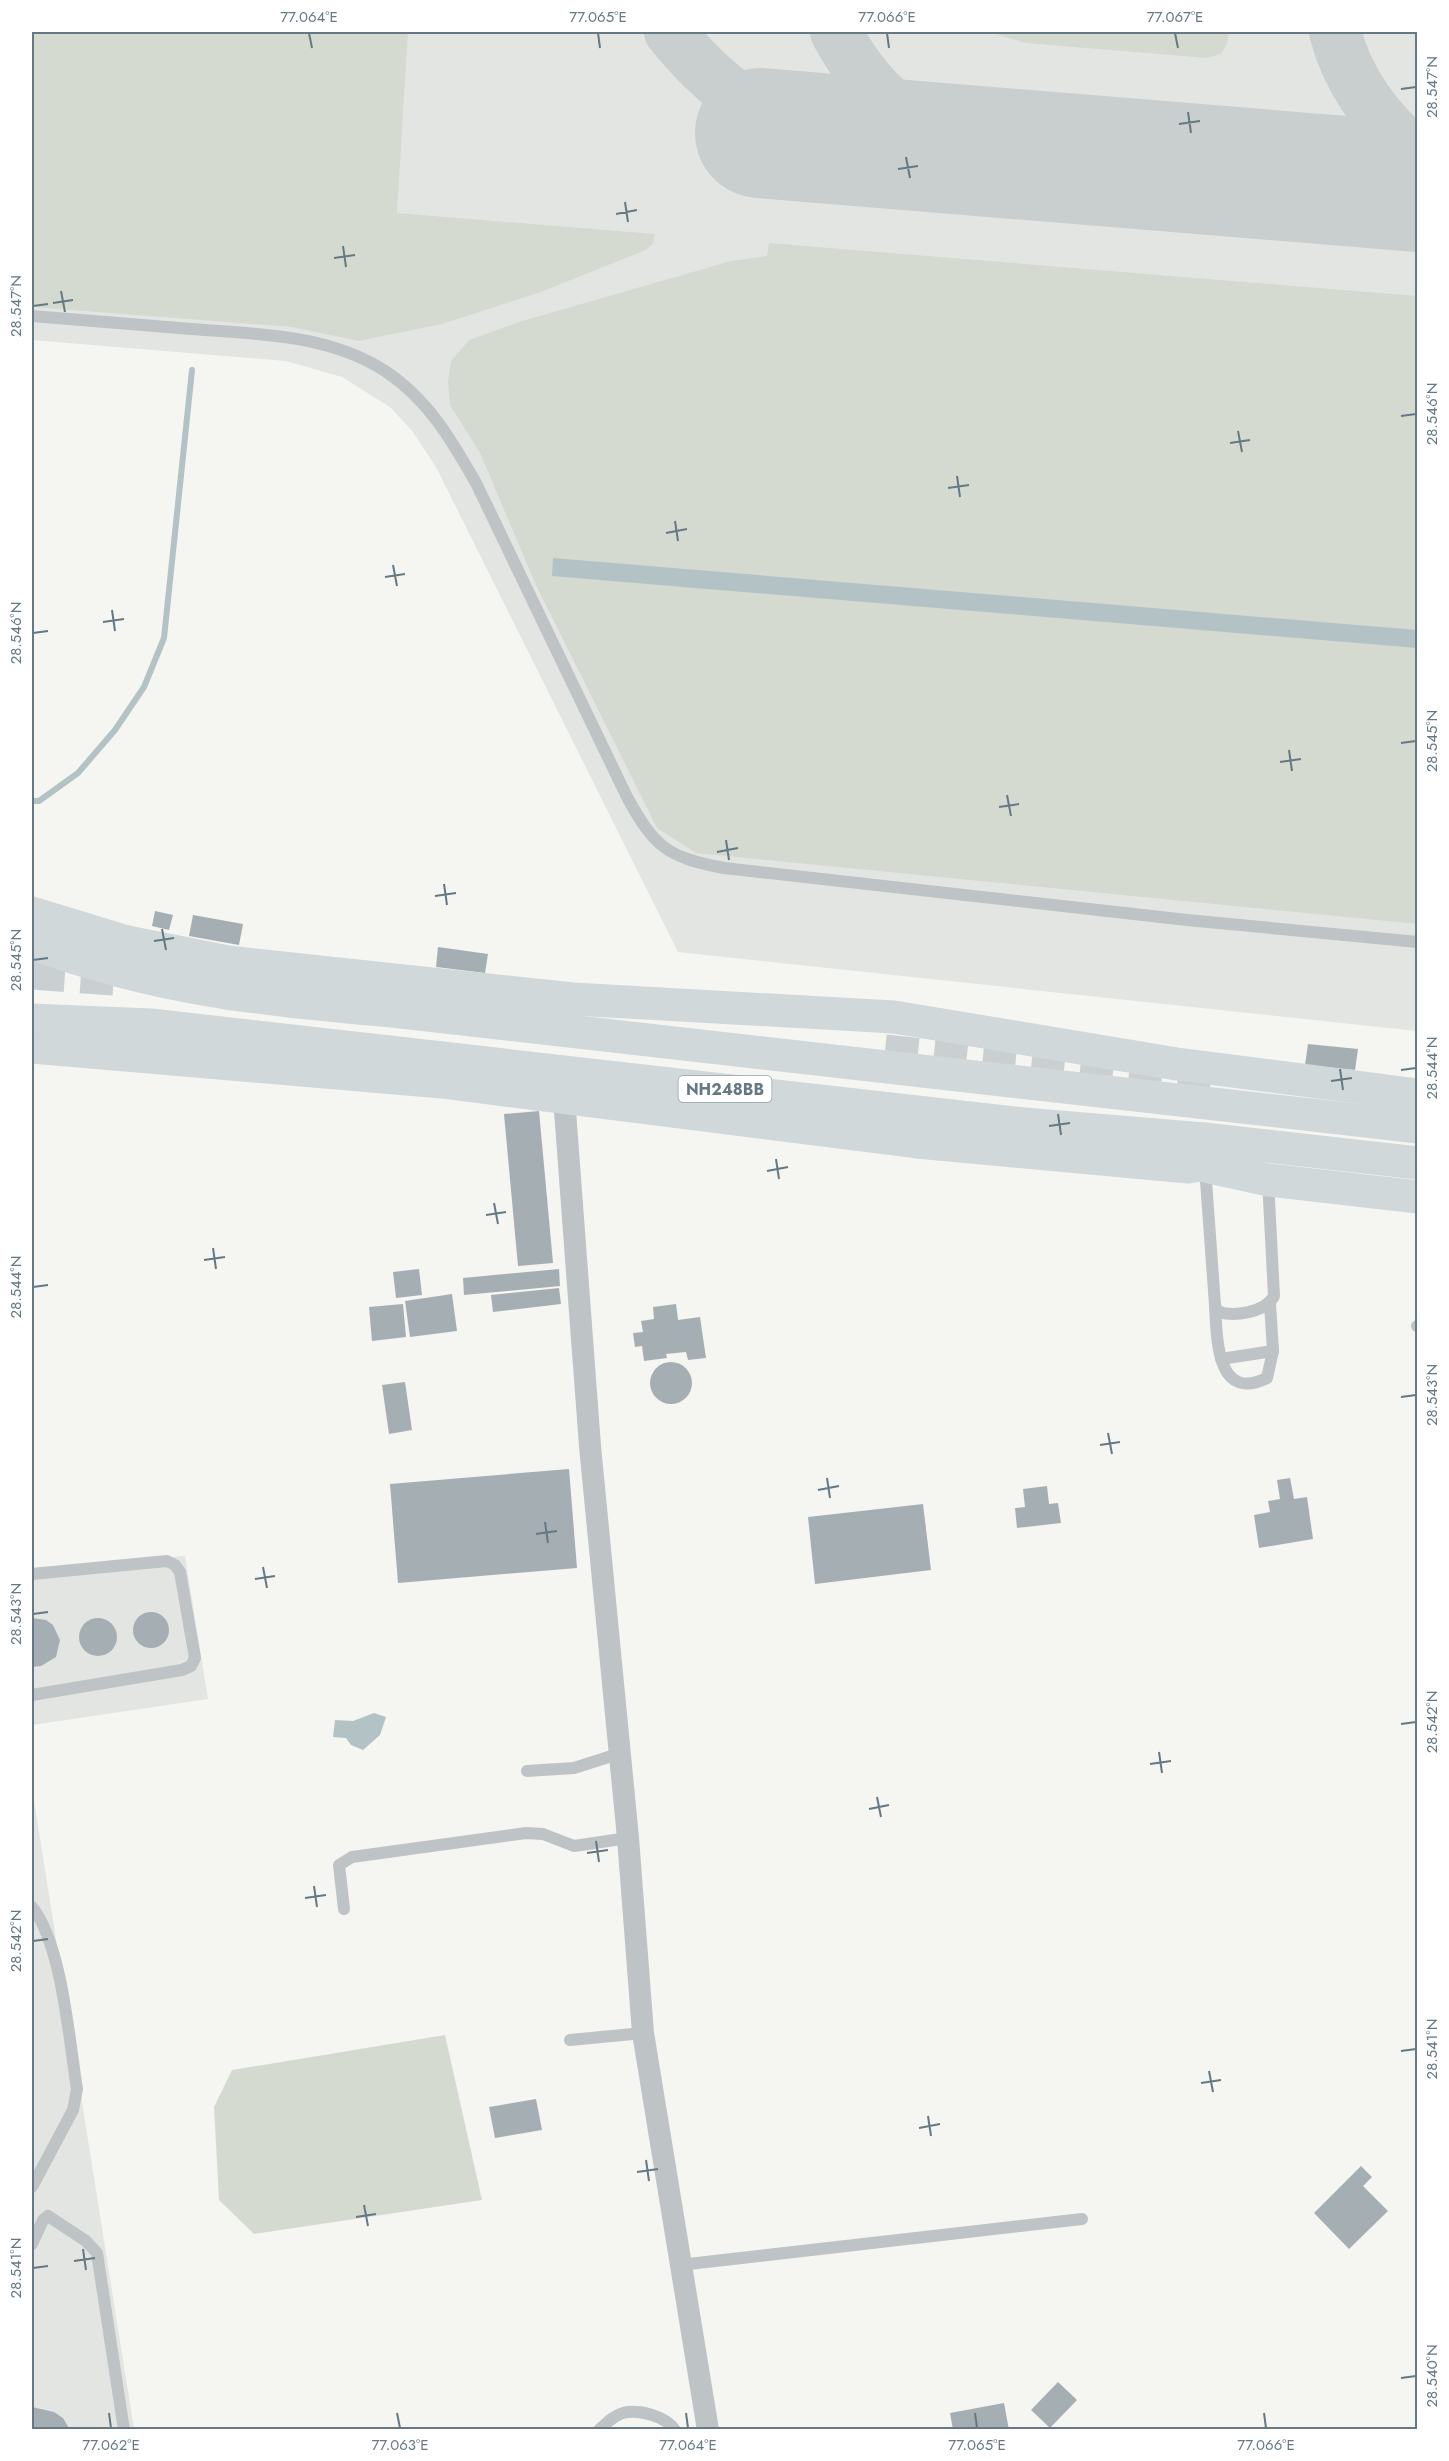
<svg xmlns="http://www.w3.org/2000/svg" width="1449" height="2461" font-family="Jost,sans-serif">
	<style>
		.built { fill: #e3e5e3 }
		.green { fill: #d5dad1 }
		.water { fill: #b3c3c5 }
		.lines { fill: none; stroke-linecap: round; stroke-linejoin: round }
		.stream { stroke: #b3c3c5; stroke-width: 6 }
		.taxiway { stroke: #c9cece; stroke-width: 52 }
		.runway { stroke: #c9cece; stroke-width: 130 }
		.building { fill: #a5afb3 }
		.highway-tunnel { stroke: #cad0d1; stroke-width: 33; stroke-dasharray: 33 16; stroke-linecap: butt }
		.lane { stroke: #bec3c6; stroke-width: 12 }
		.street { stroke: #bec3c6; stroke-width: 22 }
		.secondary { stroke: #d1d8da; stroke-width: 33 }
		.highway { stroke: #d1d8da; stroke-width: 33 }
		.ticks { fill: none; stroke: #647983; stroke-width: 2 }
		.labels { text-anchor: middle; stroke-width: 6; stroke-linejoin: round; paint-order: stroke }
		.shield { fill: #fff; stroke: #92a1a8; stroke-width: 1.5 }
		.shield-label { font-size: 16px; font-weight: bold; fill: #647983 }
		.neatline { fill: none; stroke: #647983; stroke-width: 2 }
		.ticks-label { font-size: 15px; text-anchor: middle; fill: #647983 }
	</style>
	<rect width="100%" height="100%" fill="#f5f5f2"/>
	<g class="built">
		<path d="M32 32H1417V1031L678 952 436 467 413 432 390 407 342 377 286 361 32 340Z"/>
		<path d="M185 1556 208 1699 32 1725V1569Z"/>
		<path d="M32 1788 81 2096 134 2429H32Z"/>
	</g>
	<g class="green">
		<path d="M32 32H408L397 213 655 234 653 243 646 250 541 292 442 324 359 341 292 327 32 307Z"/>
		<path d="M989 32H1229L1227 44 1221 54 1207 58 1025 43Z"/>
		<path d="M769 243 1417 296V924L696 853 657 828 535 583 480 453 450 405 448 382 451 361 469 340 522 321 731 261 767 256Z"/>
		<path d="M445 2035 482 2200 254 2234 219 2200 214 2107 232 2070Z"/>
	</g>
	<g class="water">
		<path d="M553 558 1417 630V648L552 576Z"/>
		<path d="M374 1713 386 1717 380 1735 363 1750 351 1745 346 1738 333 1737 335 1720 353 1721Z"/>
	</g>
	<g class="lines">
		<path class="stream" d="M32 801H39L78 773 115 730 144 687 164 638 192 370"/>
		<g class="taxiway">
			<path d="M670 32C714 86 743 104 805 136"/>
			<path d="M836 32C868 92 902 117 960 150"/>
			<path d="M1335 32C1348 82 1378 122 1418 155"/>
		</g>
		<path class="runway" d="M760 133 1418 187"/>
	</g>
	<g class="building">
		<path d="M155 911 173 915 169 930 152 926Z"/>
		<path d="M193 915 243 924 239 945 189 936Z"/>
		<path d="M438 947 488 954 485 973 436 967Z"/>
		<path d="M1308 1044 1358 1049 1355 1070 1305 1065Z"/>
		<path d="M539 1111 553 1263 518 1266 504 1114Z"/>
		<path d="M419 1269 422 1295 396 1298 393 1272Z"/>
		<path d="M559 1269 560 1286 464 1295 463 1278Z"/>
		<path d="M559 1288 561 1304 493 1312 491 1295Z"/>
		<path d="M452 1294 457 1331 410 1337 405 1301Z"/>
		<path d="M403 1304 406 1337 372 1341 369 1307Z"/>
		<path d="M676 1304 678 1320 700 1317 706 1358 688 1360 686 1352 666 1354 667 1358 644 1361 642 1346 635 1347 633 1333 643 1332 641 1321 654 1319 653 1307Z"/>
		<circle cx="671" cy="1383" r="21"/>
		<path d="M405 1382 412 1430 389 1434 382 1385Z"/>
		<path d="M569 1469 577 1568 398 1583 390 1484Z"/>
		<path d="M1290 1478 1294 1499 1307 1497 1313 1539 1259 1548 1254 1515 1270 1512 1268 1501 1280 1499 1277 1480Z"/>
		<path d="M1047 1486 1049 1504 1058 1503 1061 1523 1017 1528 1015 1508 1025 1507 1023 1489Z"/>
		<path d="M923 1504 931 1570 815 1584 808 1517Z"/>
		<circle cx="151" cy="1630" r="18"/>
		<path d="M32 1618 46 1620 53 1625 60 1640 56 1657 41 1666 32 1667Z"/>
		<circle cx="98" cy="1637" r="19"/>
		<path d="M536 2099 542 2130 495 2138 489 2107Z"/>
		<path d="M1361 2166 1372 2177 1363 2186 1388 2211 1349 2249 1314 2213Z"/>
		<path d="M1058 2382 1077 2400 1050 2428 1031 2410Z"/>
		<path d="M1004 2403 1009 2430H953L950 2413Z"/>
		<path d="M32 2407 54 2412 63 2418 70 2430H32Z"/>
	</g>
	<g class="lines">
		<g class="highway-tunnel">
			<path d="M32 973 125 980"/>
			<path d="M885 1051 1218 1085"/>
		</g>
		<g class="lane">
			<path d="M32 316C85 320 138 325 191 329 256 334 328 334 385 371 428 399 452 441 476 483L627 797C655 848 667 857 724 868L1187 920 1418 942"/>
			<path d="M1205 1167 1215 1305 1217 1311C1233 1318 1266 1312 1274 1296L1268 1180"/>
			<path d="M1215 1305C1217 1338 1216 1403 1267 1378L1273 1351 1270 1304"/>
			<path d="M1417 1326H1418"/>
			<path d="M1221 1359 1273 1351"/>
			<path d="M32 1574 167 1561 175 1565 180 1572 195 1658 191 1666 182 1670 32 1695"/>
			<path d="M527 1771 574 1768 618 1754"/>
			<path d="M32 1907C62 1944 69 2040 77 2089L73 2110 32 2187"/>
			<path d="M344 1909 339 1865 352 1857 526 1833 543 1834 574 1846 628 1838"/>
			<path d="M570 2040 643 2033"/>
			<path d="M32 2244 43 2220 48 2216 86 2241 97 2253 124 2430"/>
			<path d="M680 2265 1082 2219"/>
			<path d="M599 2430C606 2424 614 2415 623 2413 638 2409 666 2416 675 2430"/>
		</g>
		<path class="street" d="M563 1084 590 1446 628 1838 643 2033 708 2430"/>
		<g class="secondary">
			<path d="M32 913 127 942 228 962 573 999 894 1017 1177 1064 1418 1095"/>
			<path d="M32 1047 442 1082 917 1142 1188 1167 1200 1165 1204 1139"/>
			<path d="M1200 1165 1268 1180 1418 1197"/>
		</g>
		<g class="highway">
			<path d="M32 943C155 989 262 1000 392 1011L1418 1127"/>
			<path d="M32 1020 151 1025 1024 1124 1204 1139 1418 1163"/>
		</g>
	</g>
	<path class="ticks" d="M309 33 312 48M598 33 600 48M887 33 889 48M1175 33 1178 48M1401 89 1416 87M1188 112 1191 133M1179 124 1200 121M906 157 910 178M898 169 918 166M625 202 628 222M616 214 637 210M343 246 346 267M334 258 355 255M61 291 65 312M53 303 73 300M33 306 48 304M1401 416 1416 414M1238 431 1242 452M1230 443 1250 440M957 476 960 497M948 488 969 485M675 521 678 541M666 533 687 529M393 565 397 586M385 577 405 574M112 610 115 631M103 622 124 619M33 633 48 631M1401 743 1416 741M1289 750 1292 771M1280 762 1301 759M1007 795 1011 816M999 807 1019 804M726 840 729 860M717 852 738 848M444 884 447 905M435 896 456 893M162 929 166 950M154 941 174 938M33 960 48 958M1340 1069 1343 1090M1401 1070 1416 1068M1331 1081 1352 1078M1058 1114 1061 1135M1049 1126 1070 1123M776 1159 779 1179M767 1171 788 1167M494 1203 498 1224M486 1215 506 1212M213 1248 216 1269M204 1260 225 1257M33 1287 48 1285M1401 1397 1416 1395M1108 1433 1112 1454M1100 1445 1120 1442M827 1478 830 1498M818 1490 839 1486M545 1522 548 1543M536 1534 557 1531M263 1567 267 1588M255 1579 275 1576M33 1614 48 1612M1401 1724 1416 1722M1159 1752 1162 1773M1150 1764 1171 1761M877 1797 881 1817M869 1809 889 1805M596 1841 599 1862M587 1853 608 1850M314 1886 317 1907M305 1898 326 1895M33 1941 48 1939M1401 2051 1416 2049M1209 2071 1213 2092M1201 2083 1221 2080M928 2116 931 2136M919 2128 940 2124M646 2160 649 2181M637 2172 658 2169M364 2205 368 2226M356 2217 376 2214M83 2249 86 2270M74 2261 95 2258M33 2268 48 2266M1401 2378 1416 2376M109 2413 111 2428M397 2413 400 2428M686 2413 688 2428M975 2413 977 2428M1264 2413 1266 2428"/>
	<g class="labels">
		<rect class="shield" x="678.5" y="1076" width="93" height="26" rx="4.5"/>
		<g class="shield-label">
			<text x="725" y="1095">NH248BB</text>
		</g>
	</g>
	<rect width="1449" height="2461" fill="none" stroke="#ffffff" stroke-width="66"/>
	<rect x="33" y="33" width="1383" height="2395" class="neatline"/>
	<g class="ticks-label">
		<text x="309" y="22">77.064°E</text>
		<text x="598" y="22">77.065°E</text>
		<text x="887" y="22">77.066°E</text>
		<text x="1175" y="22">77.067°E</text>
		<text transform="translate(1432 87) rotate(-90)" y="5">28.547°N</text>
		<text transform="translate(16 306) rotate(-90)" y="5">28.547°N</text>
		<text transform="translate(1432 414) rotate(-90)" y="5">28.546°N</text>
		<text transform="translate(16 633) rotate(-90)" y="5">28.546°N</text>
		<text transform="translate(1432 741) rotate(-90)" y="5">28.545°N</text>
		<text transform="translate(16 960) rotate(-90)" y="5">28.545°N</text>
		<text transform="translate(1432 1068) rotate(-90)" y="5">28.544°N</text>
		<text transform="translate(16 1287) rotate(-90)" y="5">28.544°N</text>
		<text transform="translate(1432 1395) rotate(-90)" y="5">28.543°N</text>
		<text transform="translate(16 1614) rotate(-90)" y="5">28.543°N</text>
		<text transform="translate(1432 1722) rotate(-90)" y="5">28.542°N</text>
		<text transform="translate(16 1941) rotate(-90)" y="5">28.542°N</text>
		<text transform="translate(1432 2049) rotate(-90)" y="5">28.541°N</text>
		<text transform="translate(16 2268) rotate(-90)" y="5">28.541°N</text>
		<text transform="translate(1432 2376) rotate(-90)" y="5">28.540°N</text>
		<text x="111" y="2450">77.062°E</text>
		<text x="400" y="2450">77.063°E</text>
		<text x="688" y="2450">77.064°E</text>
		<text x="977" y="2450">77.065°E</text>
		<text x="1266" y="2450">77.066°E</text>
	</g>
</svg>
